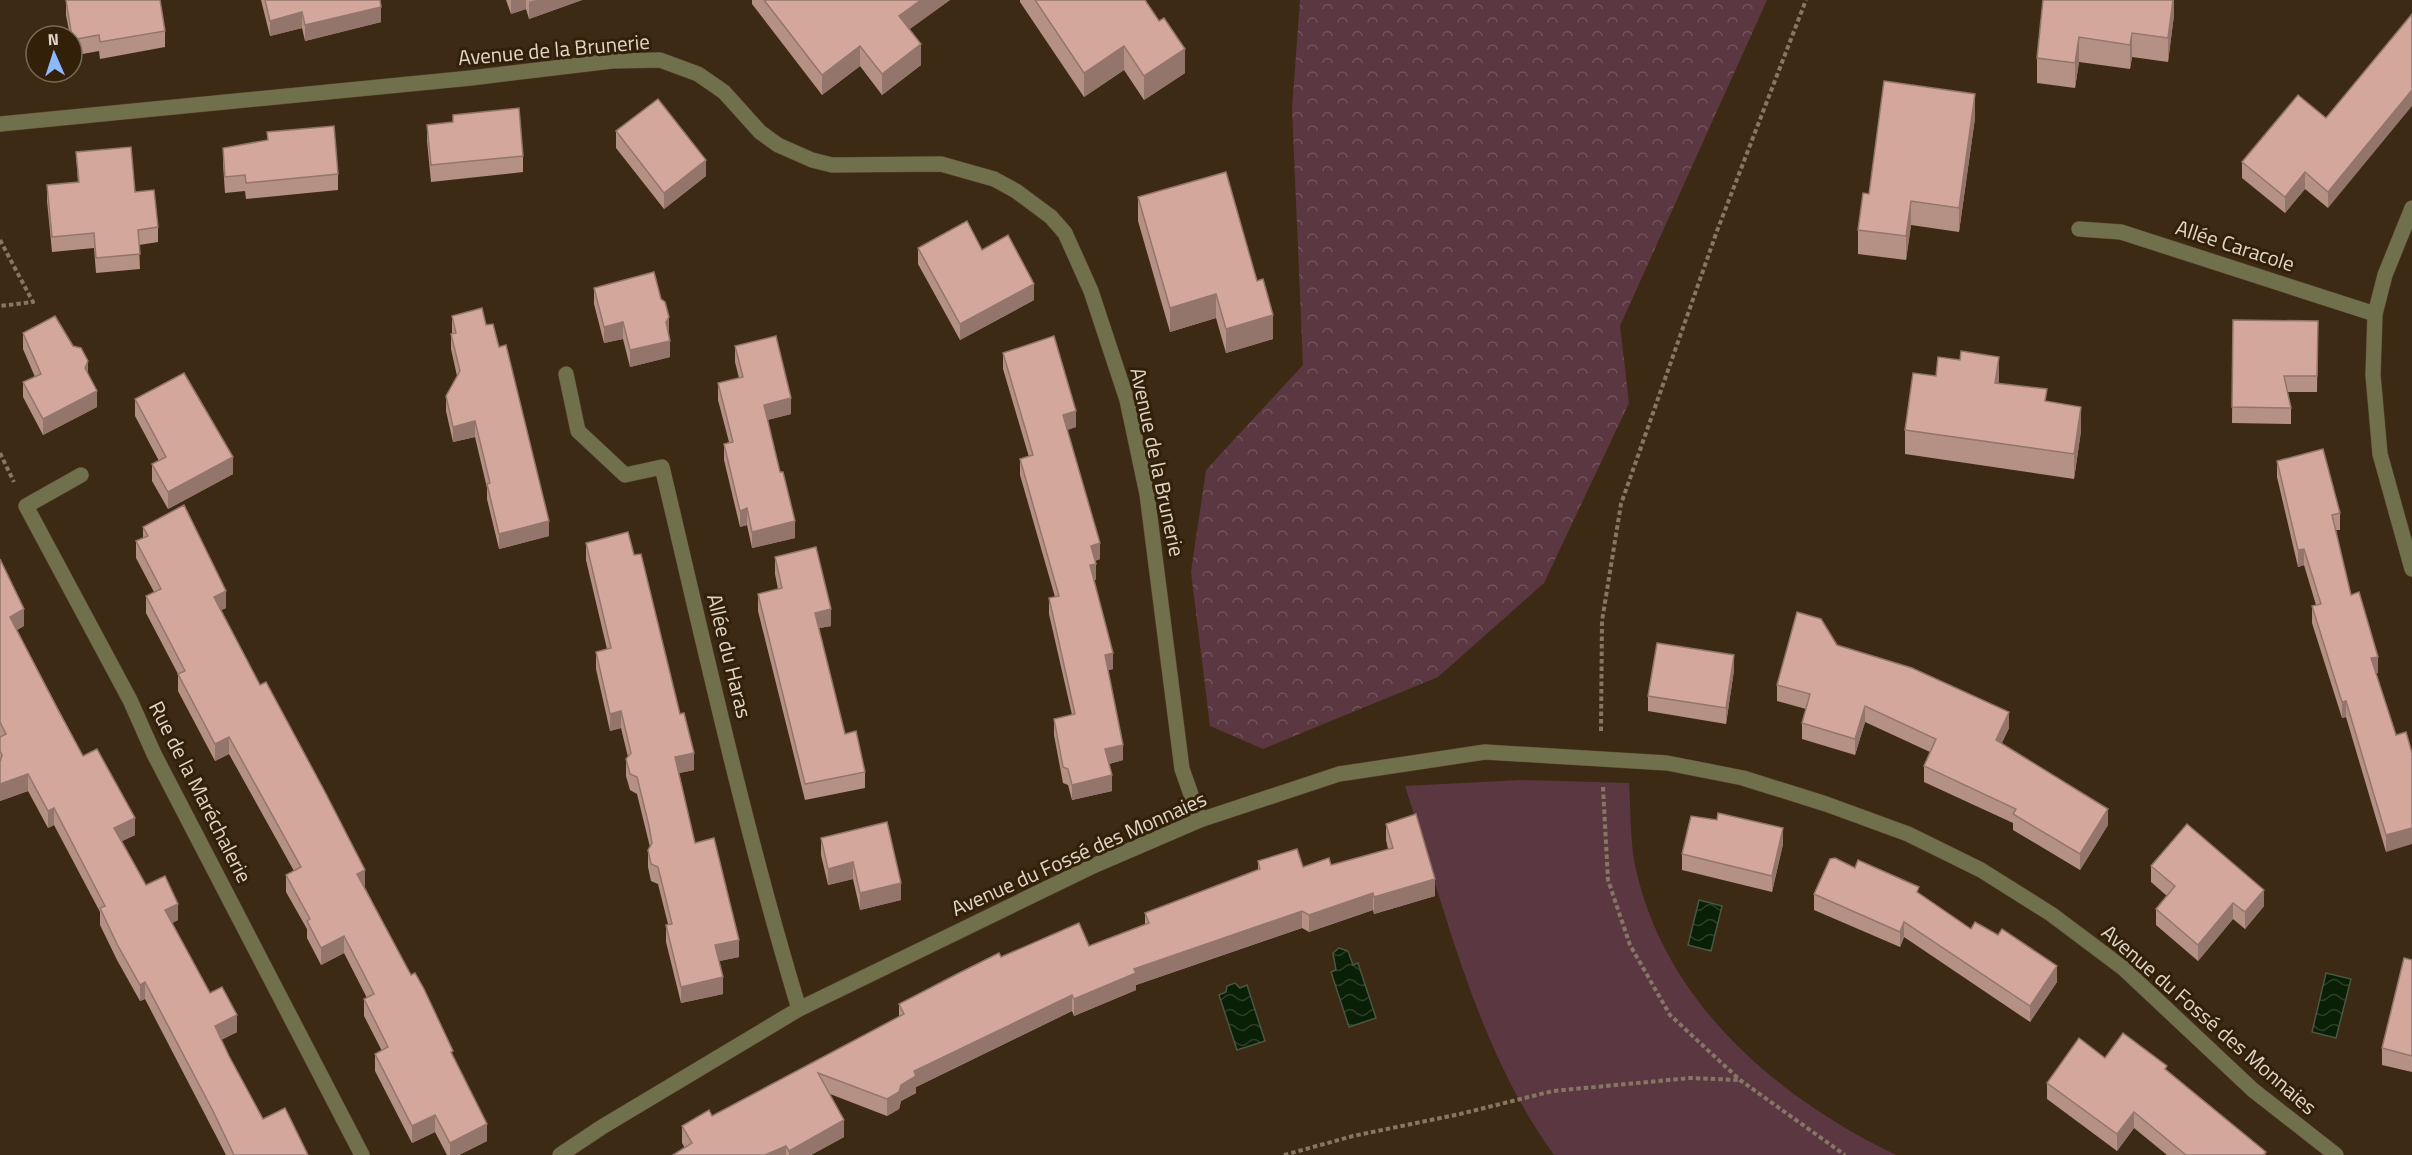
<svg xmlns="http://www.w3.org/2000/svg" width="2412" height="1155" font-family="'Titillium Web',sans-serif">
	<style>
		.grass { fill: #5b3741 }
		.forest { fill: url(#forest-crowns) }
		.water { fill: url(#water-waves); stroke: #4a5640; stroke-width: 1.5 }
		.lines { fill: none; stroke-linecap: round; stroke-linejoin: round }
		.minor-casing { stroke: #574631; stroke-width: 16 }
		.path { stroke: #867664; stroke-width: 4; stroke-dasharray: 4.5 3; stroke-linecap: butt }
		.minor { stroke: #71704c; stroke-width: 15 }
		.wall { fill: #b59085 }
		.shaded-wall { fill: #94756c }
		.building { fill: #d3a79b; stroke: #94756c; stroke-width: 1.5 }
		.labels { text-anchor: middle; stroke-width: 6; stroke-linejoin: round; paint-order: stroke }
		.street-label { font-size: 21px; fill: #e1d6c8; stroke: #322009 }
	</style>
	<defs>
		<pattern id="forest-crowns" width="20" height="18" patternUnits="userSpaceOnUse" patternTransform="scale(1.5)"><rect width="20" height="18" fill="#5b3741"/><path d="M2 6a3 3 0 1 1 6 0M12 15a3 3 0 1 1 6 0" fill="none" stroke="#72535b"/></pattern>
		<pattern id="water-waves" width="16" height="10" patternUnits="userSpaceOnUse" patternTransform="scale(1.5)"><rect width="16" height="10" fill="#091f06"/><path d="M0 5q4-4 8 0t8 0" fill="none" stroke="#2d3f29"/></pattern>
	</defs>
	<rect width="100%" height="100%" fill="#3d2a14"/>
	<path class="grass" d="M1520 780 1629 783C1631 808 1630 835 1634 860 1661 999 1774 1096 1896 1155H1554C1476 1047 1446 912 1405 786Z"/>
	<path class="forest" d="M1300 0H1767L1620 326 1629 403 1544 583 1438 677 1263 749 1210 726 1191 572 1206 470 1303 365 1292 109Z"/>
	<g class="water">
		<path d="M1699 900 1722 906 1711 951 1688 945Z"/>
		<path d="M1339 948 1348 951 1353 965 1358 963 1376 1018 1349 1027 1331 972 1336 970 1333 953Z"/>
		<path d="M2326 973 2351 979 2336 1038 2312 1032Z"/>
		<path d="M1235 983 1240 988 1247 985 1265 1041 1237 1050 1219 995 1226 992 1227 986Z"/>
	</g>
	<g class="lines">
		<defs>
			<g id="minor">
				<path d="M0 124 471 78 612 61 660 60 698 74 724 92 760 132 778 145 812 160 832 165 941 164 994 179 1016 191 1051 217 1065 233 1091 291 1127 400 1147 494 1182 769 1200 820"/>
				<path d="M2412 208 2385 275 2375 314 2373 375 2380 454 2412 569"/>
				<path d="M2079 229 2121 232 2375 314"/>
				<path d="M566 374 578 431 625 475 662 467C705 648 745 831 799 1009"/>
				<path d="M81 475 26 506 130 700 154 754 362 1155"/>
				<path d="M560 1155 602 1127 799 1009 1093 866 1200 820 1339 774 1485 752 1667 763 1743 778 1826 804 1908 834 1981 870 2051 914 2123 968 2253 1090 2336 1155"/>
			</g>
		</defs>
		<use href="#minor" class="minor-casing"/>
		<g class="path">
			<path d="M0 240 33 302 0 306"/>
			<path d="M0 453 14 482"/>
			<path d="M1601 731 1602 621 1621 504 1717 231 1806 0"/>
			<path d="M1603 787 1608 880 1630 945 1670 1015 1740 1080 1845 1155"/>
			<path d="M1284 1155 1353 1136 1460 1114 1553 1091 1690 1078 1739 1080"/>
		</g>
		<use href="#minor" class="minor"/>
	</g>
	<g class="wall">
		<path d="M66 0 165 31V47L100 59 99 51 77 55 72 54V36H70L66 15Z"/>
		<path d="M261 0H380L381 22 305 41 302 28 270 36Z"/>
		<path d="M506 0H582L529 19 526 9 511 14Z"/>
		<path d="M752 0H950L909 29 921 65 882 95 860 66 822 95 752 4Z"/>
		<path d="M1020 0H1145L1185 73 1144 100 1124 70 1084 97 1020 2Z"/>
		<path d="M2043 0H2174V15L2168 62 2132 57 2130 69 2079 62 2075 88 2037 83V58Z"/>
		<path d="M2412 14 2328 208 2305 189 2285 213 2242 178V162L2326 118Z"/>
		<path d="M1975 118 1959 232 1911 225 1906 260 1858 254V230L1869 194Z"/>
		<path d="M427 125 523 156V172L431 182 427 141Z"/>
		<path d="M616 131 706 176 664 209 616 148Z"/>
		<path d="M267 132 338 174V190L246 199 245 191 225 193 223 164V148L267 140Z"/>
		<path d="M76 152 135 192 158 227V242L139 245 140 269 96 273 94 248 52 252 47 201V185L78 183Z"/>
		<path d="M1138 197 1273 339 1226 353 1216 318 1170 332 1138 221Z"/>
		<path d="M918 248 982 250 1034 300 960 340 918 264Z"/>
		<path d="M594 288 669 333 670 357 630 367 623 339 604 343 594 304Z"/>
		<path d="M452 316 486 325 549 536 499 549 487 499V488L475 437 453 442 446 411V396L457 376 451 349V334L452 333Z"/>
		<path d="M2233 320 2318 321 2317 392H2287L2291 408V424L2232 423Z"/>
		<path d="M23 333 88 374 97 407 43 435 23 397V382L35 377 23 349Z"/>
		<path d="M735 346 791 414 767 420 795 538 752 548 747 525 740 527 724 460V444L729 442 718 400V383L739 378 735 362Z"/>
		<path d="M1003 353 1076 427 1067 430 1100 559 1095 561 1096 580H1094L1113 669 1108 670 1123 760 1109 764 1112 791 1072 800 1068 785 1063 783 1054 735V719L1072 715 1049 614V598L1055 597 1020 475V459L1029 457 1003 369Z"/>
		<path d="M1936 376 1998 383 2047 402 2081 431 2074 479 1905 454V430Z"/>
		<path d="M135 399 233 474 168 509 152 481V464L159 461 135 416Z"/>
		<path d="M2277 461 2340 513V530H2336L2351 595 2378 673H2376L2396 735 2386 852 2346 717 2342 718 2312 623V606L2316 605 2304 565 2298 567 2277 477Z"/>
		<path d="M143 527 226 608 221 610 453 1057 487 1141 459 1155H447L435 1132 412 1143 375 1071V1054L382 1051 364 1016V999L367 998 344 953 321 965 307 938V929L286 892V875L294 871 229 754 215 761 178 691V674L146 613V596L154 592 136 558V541L143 538Z"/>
		<path d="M586 543 634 555 694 770 679 773 695 843 739 957 719 961 723 994 681 1003 666 942V925L668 924 658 884 651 881 648 867V850L650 847 649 843 637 794 630 790 626 776V759L628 757 621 728 610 731 596 669V652L607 649 586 560Z"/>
		<path d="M775 557 831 626 819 628 845 734 865 772V788L805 800 758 611V594L778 589 775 574Z"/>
		<path d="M0 559 24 626 17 630 83 756 135 835 122 841 146 885 178 920 172 923 210 993 237 1032 221 1040 229 1056 263 1119 308 1155H226L145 999 140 1001 117 960 100 925V912L54 825 48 828 28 791 0 801Z"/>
		<path d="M1837 645 2009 728 2001 744 2108 825 2080 870 2013 830V823L1924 782V766L1930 752 1865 722 1855 755 1802 739V723L1806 709 1777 701V685Z"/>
		<path d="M1734 670 1726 724 1648 711V696Z"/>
		<path d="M1717 820 1783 844 1772 892 1682 870V854Z"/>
		<path d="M1386 824 1435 896 1374 914 1373 910 1309 932 1302 928 1136 985V990L1074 1016 1072 1011 916 1087V1093L901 1101 899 1109 887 1116 830 1094 844 1137 811 1155H673L685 1148 682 1143V1126L712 1116 899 1017V1004L1001 957 1089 946 1145 925V913L1258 870V861L1303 867 1331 865 1388 849 1386 840Z"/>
		<path d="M821 838 901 900 860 910 853 879 828 885 821 855Z"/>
		<path d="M2151 866 2264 906 2245 929 2233 919 2198 961 2156 925V909L2167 896 2151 882Z"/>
		<path d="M1855 868 1919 893 1971 929 2057 982 2030 1022 1904 937 1900 947 1814 910V894Z"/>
		<path d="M2412 960V1072L2382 1065V1048Z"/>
		<path d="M2105 1058 2167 1070 2266 1155H2167L2134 1128 2117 1151 2047 1099V1083Z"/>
	</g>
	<g class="shaded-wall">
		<path d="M511 0H526V9L511 14Z"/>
		<path d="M536 0H582L529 19V2Z"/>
		<path d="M921 0H950L899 37V16Z"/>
		<path d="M2173 0H2174V15L2168 62V38Z"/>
		<path d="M381 7V22L305 41V25Z"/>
		<path d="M302 12V28L270 36V21Z"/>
		<path d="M2132 33V57L2130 69V45Z"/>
		<path d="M2079 37V62L2075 88V63Z"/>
		<path d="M921 44V65L882 95V74Z"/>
		<path d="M860 46V66L822 95V75Z"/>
		<path d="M1124 46V70L1084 97V73Z"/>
		<path d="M1185 49V73L1144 100V76Z"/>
		<path d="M2412 90V106L2328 208V192Z"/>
		<path d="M1975 94V118L1959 232V208Z"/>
		<path d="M706 160V176L664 209V193Z"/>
		<path d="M2305 172V189L2285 213V197Z"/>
		<path d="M1911 201V225L1906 260V236Z"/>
		<path d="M1034 284V300L960 340V324Z"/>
		<path d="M1216 294V318L1170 332V308Z"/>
		<path d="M1273 315V339L1226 353V329Z"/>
		<path d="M669 317V333L666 338V322Z"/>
		<path d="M623 322V339L604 343V327Z"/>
		<path d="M670 341V357L630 367V350Z"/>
		<path d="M1999 357V381L1995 407V383Z"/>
		<path d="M88 361V376L85 368Z"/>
		<path d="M97 391V407L43 435V419Z"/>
		<path d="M791 398V414L764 421V405Z"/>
		<path d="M2081 407V431L2074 479V454Z"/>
		<path d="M1076 411V427L1063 431V415Z"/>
		<path d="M475 421V437L453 442V427Z"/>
		<path d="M233 457V474L168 509V492Z"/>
		<path d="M747 508V525L740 527V511Z"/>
		<path d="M549 521V536L499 549V534Z"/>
		<path d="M795 521V538L752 548V532Z"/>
		<path d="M1100 543V559L1091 562V546Z"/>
		<path d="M2304 549V565L2298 567V550Z"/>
		<path d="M1096 564V580L1090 581V565Z"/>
		<path d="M226 591V608L214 614V597Z"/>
		<path d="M24 609V626L10 633V617Z"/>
		<path d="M831 609V626L815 629V613Z"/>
		<path d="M1113 653V669L1105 671V655Z"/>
		<path d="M1734 655V670L1726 724V708Z"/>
		<path d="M2378 657V673L2371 675V658Z"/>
		<path d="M2346 701V717L2342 718V702Z"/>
		<path d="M1865 706V722L1855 755V739Z"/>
		<path d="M621 711V728L610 731V714Z"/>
		<path d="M2009 712V728L1996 756V740Z"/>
		<path d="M229 737V754L215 761V744Z"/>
		<path d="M1123 745V760L1105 765V749Z"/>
		<path d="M694 753V770L675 774V757Z"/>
		<path d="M28 774V791L0 801V784Z"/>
		<path d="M1112 775V791L1072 800V785Z"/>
		<path d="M54 808V825L48 828V811Z"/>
		<path d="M2108 809V825L2080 870V854Z"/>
		<path d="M135 818V835L114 845V828Z"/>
		<path d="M1783 828V844L1772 892V876Z"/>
		<path d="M2412 828V844L2386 852V835Z"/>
		<path d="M853 862V879L828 885V869Z"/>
		<path d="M365 870V887L357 891V874Z"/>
		<path d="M1435 879V896L1374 914V897Z"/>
		<path d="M901 883V900L860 910V893Z"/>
		<path d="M2264 890V906L2245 929V912Z"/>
		<path d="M1373 893V910L1309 932V915Z"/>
		<path d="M2233 903V919L2198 961V945Z"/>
		<path d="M178 904V920L165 927V910Z"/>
		<path d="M1302 911V928L1136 985V990L1074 1016V999L1134 969Z"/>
		<path d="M1904 922V937L1900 947V932Z"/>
		<path d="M344 936V953L321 965V948Z"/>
		<path d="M739 940V957L715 962V945Z"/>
		<path d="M2057 966V982L2030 1022V1006Z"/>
		<path d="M723 977V994L681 1003V987Z"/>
		<path d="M145 982V999L140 1001V985Z"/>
		<path d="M1072 995V1011L916 1087V1093L901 1101 899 1109 887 1116V1099L914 1071Z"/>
		<path d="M237 1015V1032L215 1043V1026Z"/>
		<path d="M2134 1112V1128L2117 1151V1134Z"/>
		<path d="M435 1115V1132L412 1143V1126Z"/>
		<path d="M844 1120V1137L811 1155H789V1151Z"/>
		<path d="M487 1124V1141L459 1155H450V1143Z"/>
		<path d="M786 1146V1155H765L771 1152Z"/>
	</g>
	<g class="building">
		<path d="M66 0H160L165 31 100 42 99 35 77 39 72 37Z"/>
		<path d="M265 0H380L381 7 305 25 302 12 270 21Z"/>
		<path d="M764 0H921L899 16 921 44 882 74 860 46 822 75Z"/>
		<path d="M1035 0H1145L1159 21 1164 18 1185 49 1144 76 1124 46 1084 73Z"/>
		<path d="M2043 0H2173L2168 38 2132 33 2130 45 2079 37 2075 63 2037 58Z"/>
		<path d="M2412 14V90L2328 192 2305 172 2285 197 2242 162 2298 95 2326 118Z"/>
		<path d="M1884 81 1975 94 1959 208 1911 201 1906 236 1858 230 1863 193 1869 194Z"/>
		<path d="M658 99 706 160 664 193 616 131Z"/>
		<path d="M519 108 523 156 431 165 427 125 453 122V115Z"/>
		<path d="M334 126 338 174 246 183 245 175 225 177 223 148 268 140 267 132Z"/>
		<path d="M131 147 135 192 154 190 158 227 138 230 140 254 96 258 94 233 52 237 47 185 79 182 76 152Z"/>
		<path d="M1226 172 1257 281 1263 279 1273 315 1226 329 1216 294 1170 308 1138 197Z"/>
		<path d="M967 221 982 250 1008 235 1034 284 960 324 918 248Z"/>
		<path d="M654 272 661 299 665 302 669 317 666 322 670 341 630 350 623 322 604 327 594 288Z"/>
		<path d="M482 308 486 325 493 324 499 347 506 345 549 521 499 534 487 484 490 483 475 421 453 427 446 396 460 371 451 334 456 333 452 316Z"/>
		<path d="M55 316 73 346 81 348 88 361 85 368 97 391 43 419 23 382 41 374 23 333Z"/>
		<path d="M2233 320 2318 321 2317 376H2284L2291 408 2232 407Z"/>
		<path d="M776 336 791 398 764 405 780 472H783L795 521 752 532 747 508 740 511 724 444 733 442 718 383 743 377 735 346Z"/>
		<path d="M1054 336 1076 411 1063 415 1100 543 1091 546 1096 564 1090 565 1113 653 1105 655 1123 745 1105 749 1112 775 1072 785 1068 769 1063 767 1054 719 1075 714 1049 598 1059 596 1020 459 1033 455 1003 353Z"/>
		<path d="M1961 351 1999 357 1995 383 2047 389 2045 401 2081 407 2074 454 1905 430 1913 373 1936 376 1938 357 1960 360Z"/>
		<path d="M184 373 233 457 168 492 152 464 166 457 135 399Z"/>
		<path d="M2323 449 2340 513 2332 515 2351 595 2359 592 2378 657 2371 658 2396 735 2406 732 2412 753V828L2386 835 2346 701 2342 702 2312 606 2321 604 2304 549 2298 550 2277 461Z"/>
		<path d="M184 505 226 591 214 597 260 685 266 682 325 792 365 870 357 874 411 975 415 973 424 989 453 1051 451 1052 487 1124 450 1143 435 1115 412 1126 375 1054 388 1047 364 999 374 994 344 936 321 948 307 921 310 919 286 875 301 867 229 737 215 744 178 674 185 671 146 596 161 589 136 541 148 536 143 527Z"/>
		<path d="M628 532 634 555 641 554 680 714 684 713 694 753 675 757 695 843 714 838 739 940 715 945 723 977 681 987 666 925 672 924 658 867 651 864 648 850 652 843 649 826 637 777 630 774 626 759 631 753 621 711 610 714 596 652 611 648 586 543Z"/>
		<path d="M816 547 831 609 815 613 845 734 856 731 865 772 805 784 758 594 782 588 775 557Z"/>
		<path d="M0 559 24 609 10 617 57 708 83 756 97 749 135 818 114 828 146 885 165 876 178 904 165 910 210 993 222 987 237 1015 215 1026 229 1056 263 1119 285 1108 308 1155H234L213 1111 145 982 140 985 117 944 100 908 105 906 54 808 48 811 28 774 0 784V762L2 755 0 751V737L6 734 0 722Z"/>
		<path d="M1797 612 1821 619 1837 645 1912 668 2009 712 1996 740 2108 809 2080 854 2013 814 2016 809 1924 766 1936 739 1865 706 1855 739 1802 723 1810 694 1777 685Z"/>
		<path d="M1657 643 1734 655 1726 708 1648 696Z"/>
		<path d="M1718 813 1783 828 1772 876 1682 854 1691 816 1717 820Z"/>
		<path d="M1416 814 1435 879 1374 897 1373 893 1309 915 1302 911 1134 969 1136 973 1074 999 1072 995 914 1071 916 1076 901 1085 899 1092 887 1099 818 1073 844 1120 789 1151 786 1146 765 1155H673L692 1143 682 1126 709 1110 712 1116 904 1014 899 1004 959 973 999 953 1001 957 1079 923 1089 946 1149 923 1145 913 1260 869 1258 861 1297 849 1303 867 1329 858 1331 865 1393 848 1386 824Z"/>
		<path d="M887 822 901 883 860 893 853 862 828 869 821 838Z"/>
		<path d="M2187 824 2264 890 2245 912 2233 903 2198 945 2156 909 2175 886 2151 866Z"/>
		<path d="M1835 858 1855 868 1858 860 1919 887 1917 892 1971 929 1975 922 1998 935 2002 929 2057 966 2030 1006 1904 922 1900 932 1814 894 1830 859Z"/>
		<path d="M2404 958 2412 960V1056L2382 1048Z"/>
		<path d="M2123 1033 2167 1066 2165 1069 2266 1152 2263 1155H2186L2134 1112 2117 1134 2047 1083 2079 1038 2105 1058Z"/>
	</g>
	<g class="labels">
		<g class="street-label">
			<text transform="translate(554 50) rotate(-5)" y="7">Avenue de la Brunerie</text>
			<text transform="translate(2235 246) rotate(18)" y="7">Allée Caracole</text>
			<text transform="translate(1157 462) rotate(78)" y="7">Avenue de la Brunerie</text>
			<text transform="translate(729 656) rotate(76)" y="7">Allée du Haras</text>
			<text transform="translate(200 792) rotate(63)" y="7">Rue de la Maréchalerie</text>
			<text transform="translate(1079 854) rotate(-24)" y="7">Avenue du Fossé des Monnaies</text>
			<text transform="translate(2209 1020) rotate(41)" y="7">Avenue du Fossé des Monnaies</text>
		</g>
	</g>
	<g transform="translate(54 54) rotate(357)"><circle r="28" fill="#322009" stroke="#786955" stroke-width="1.5"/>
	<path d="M0-4.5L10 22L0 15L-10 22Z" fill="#8bbafc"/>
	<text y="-9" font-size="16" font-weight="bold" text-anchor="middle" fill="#e1d6c8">N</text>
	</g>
</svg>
